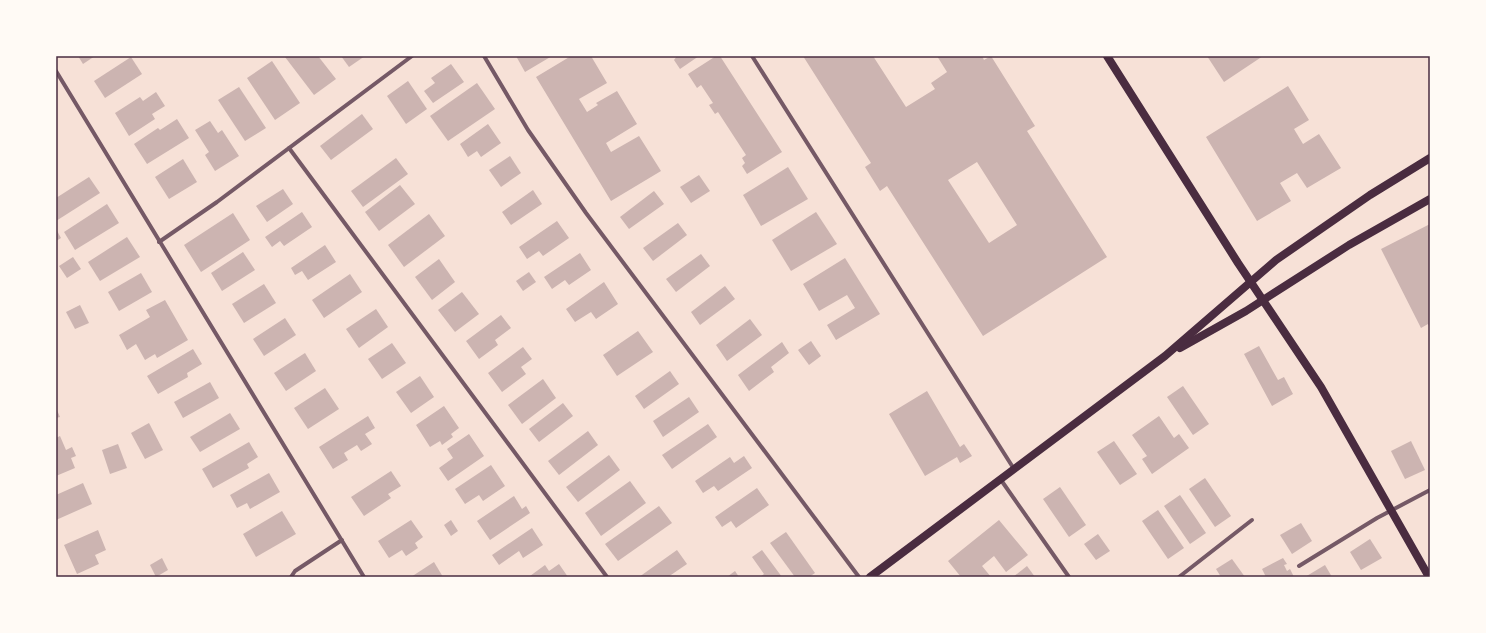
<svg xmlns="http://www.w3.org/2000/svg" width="1486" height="633" font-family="'DM Sans',sans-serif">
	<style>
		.building { fill: #ccb4b1; fill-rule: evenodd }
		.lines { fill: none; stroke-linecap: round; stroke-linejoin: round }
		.minor { stroke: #755966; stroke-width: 4 }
		.secondary { stroke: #4a2c40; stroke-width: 8 }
		.neatline { fill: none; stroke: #4a2c40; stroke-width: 1.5 }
	</style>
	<rect width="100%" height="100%" fill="#f7e1d7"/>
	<g class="building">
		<path d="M78 56H95L83 64Z"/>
		<path d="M318 56 336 79 314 95 285 57Z"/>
		<path d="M341 56H365L349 67Z"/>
		<path d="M516 56H552L525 72Z"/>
		<path d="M571 56H591L607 83 579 99 587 112 598 105 596 103 617 91 637 124 606 143 611 152 639 136 661 171 611 201 536 77Z"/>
		<path d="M677 56H699L680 69 674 60Z"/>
		<path d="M716 56H720L782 152 747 174 742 166 745 163 742 158 746 155 718 112 715 114 709 105 713 103 701 85 697 88 688 74Z"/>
		<path d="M803 56H873L906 107 935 89 931 83 947 72 937 56H982L984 60 991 56 1035 126 1027 131 1107 257 983 336 887 186 880 191 865 167 871 163ZM977 162 1017 225 989 243 948 180Z"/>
		<path d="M1207 56H1263L1224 82Z"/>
		<path d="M131 57 142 74 105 98 94 81Z"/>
		<path d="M272 61 300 103 275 120 247 78Z"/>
		<path d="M451 64 464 82 433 103 424 91 435 83 431 78Z"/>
		<path d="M408 81 427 109 406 124 387 96Z"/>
		<path d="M477 83 495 109 448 141 430 116Z"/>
		<path d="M1288 86 1309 120 1294 129 1303 144 1319 134 1341 168 1307 188 1297 173 1280 183 1291 201 1257 221 1206 137Z"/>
		<path d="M239 87 266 128 245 141 218 100Z"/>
		<path d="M156 92 165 106 152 114 155 119 129 136 115 113 140 97 143 101Z"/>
		<path d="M362 114 373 129 331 160 320 146Z"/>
		<path d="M177 119 189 138 147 164 134 144 158 128 160 130Z"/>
		<path d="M210 121 218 133 222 130 239 156 215 171 205 155 209 152 195 130Z"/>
		<path d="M488 124 501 143 481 157 477 151 468 157 460 144Z"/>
		<path d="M510 156 521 173 501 187 489 170Z"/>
		<path d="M396 158 408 174 363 207 351 191Z"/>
		<path d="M183 159 197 182 169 199 155 177Z"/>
		<path d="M788 167 808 199 761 226 743 195Z"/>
		<path d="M699 175 710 191 691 203 680 187Z"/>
		<path d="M89 177 100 193 56 221V198Z"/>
		<path d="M400 185 415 204 379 231 365 212Z"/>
		<path d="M283 189 293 204 267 222 256 206Z"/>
		<path d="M533 190 542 204 511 225 502 212Z"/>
		<path d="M654 191 664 204 629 229 620 217Z"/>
		<path d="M107 204 119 223 75 250 64 232Z"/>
		<path d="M302 212 312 227 284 246 280 241 272 247 265 237Z"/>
		<path d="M816 212 837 244 791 271 772 240Z"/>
		<path d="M233 213 250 240 201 272 184 245Z"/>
		<path d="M429 214 445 236 404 267 388 245Z"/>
		<path d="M557 221 569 238 543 256 539 251 527 259 519 247Z"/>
		<path d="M678 223 687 235 653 261 643 248Z"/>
		<path d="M1430 224V328L1428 324 1421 328 1381 249Z"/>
		<path d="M56 229 61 238 56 241Z"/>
		<path d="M127 237 140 257 100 281 88 262Z"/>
		<path d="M325 245 336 262 308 280 302 271 295 275 291 268Z"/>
		<path d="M243 252 255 270 222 291 211 273Z"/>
		<path d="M580 253 591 270 569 285 565 280 552 289 544 277Z"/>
		<path d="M701 254 710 266 676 292 666 279Z"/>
		<path d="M73 257 81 269 67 278 59 266Z"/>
		<path d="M845 258 880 314 836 340 827 325 855 308 847 295 819 311 803 284Z"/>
		<path d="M439 259 455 282 432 300 415 277Z"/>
		<path d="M529 272 536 282 523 291 516 281Z"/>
		<path d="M141 273 152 292 119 311 108 292Z"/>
		<path d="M350 274 362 292 324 318 312 300Z"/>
		<path d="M604 282 618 304 596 319 591 312 575 322 566 309Z"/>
		<path d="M264 284 276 303 244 323 232 304Z"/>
		<path d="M725 286 735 299 700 325 691 312Z"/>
		<path d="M462 292 479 314 455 332 438 310Z"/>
		<path d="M165 300 188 340 157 358 155 354 145 360 136 344 127 350 119 335 150 317 146 310Z"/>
		<path d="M80 305 89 323 75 329 66 312Z"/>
		<path d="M376 309 388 327 359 348 346 329Z"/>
		<path d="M501 315 511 328 495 340 498 345 479 359 466 341Z"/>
		<path d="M285 318 296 335 264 356 253 339Z"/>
		<path d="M750 319 762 335 727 361 716 345Z"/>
		<path d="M638 331 653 352 617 376 603 355Z"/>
		<path d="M811 341 821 356 809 365 798 350Z"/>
		<path d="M782 342 789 353 771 367 774 372 749 391 738 375Z"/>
		<path d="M392 343 406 363 382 379 368 359Z"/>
		<path d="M1259 346 1278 380 1284 377 1293 394 1272 406 1244 354Z"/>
		<path d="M523 347 532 359 521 367 526 374 502 392 488 373Z"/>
		<path d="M193 349 202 364 187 373 188 377 158 394 147 376Z"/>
		<path d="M305 353 316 371 286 391 274 373Z"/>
		<path d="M670 371 679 384 644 409 635 396Z"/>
		<path d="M420 376 434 397 411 413 396 392Z"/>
		<path d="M543 379 556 398 522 424 508 405Z"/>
		<path d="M210 382 219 398 183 418 174 402Z"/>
		<path d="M1183 386 1209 424 1193 435 1167 397Z"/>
		<path d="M325 388 339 409 308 429 294 408Z"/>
		<path d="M927 391 960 447 964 444 972 456 960 463 957 457 925 476 889 414Z"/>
		<path d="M689 397 699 412 663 437 653 421Z"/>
		<path d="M563 403 573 416 539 442 529 429Z"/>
		<path d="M444 406 459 428 451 434 453 437 442 445 440 441 430 447 416 425Z"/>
		<path d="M56 408 60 417 56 418Z"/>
		<path d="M230 413 240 429 200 452 190 437Z"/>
		<path d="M368 416 375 428 365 434 372 444 361 451 357 445 344 453 348 460 333 469 319 447Z"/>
		<path d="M1159 416 1174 438 1179 434 1189 448 1152 474 1142 459 1147 456 1132 435Z"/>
		<path d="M149 423 163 450 145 459 131 433Z"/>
		<path d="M708 424 717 437 672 469 662 455Z"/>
		<path d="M588 431 598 445 559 475 548 461Z"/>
		<path d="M469 434 484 456 448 481 439 468 453 458 447 449Z"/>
		<path d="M60 436 66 450 72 447 76 456 71 458 75 468 56 476V438Z"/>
		<path d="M1114 441 1137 474 1120 485 1097 452Z"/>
		<path d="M1411 441 1425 470 1405 479 1391 451Z"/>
		<path d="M249 442 258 457 247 464 249 468 213 488 202 469Z"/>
		<path d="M118 444 127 468 110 474 102 450Z"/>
		<path d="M609 455 620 470 578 502 566 487Z"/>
		<path d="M744 456 752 468 718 491 714 486 703 493 695 481 730 457 734 463Z"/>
		<path d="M491 465 505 486 483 501 479 495 465 504 455 489Z"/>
		<path d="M391 471 401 486 388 494 391 498 364 516 351 497Z"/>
		<path d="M269 473 280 492 250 509 247 503 237 508 230 495Z"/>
		<path d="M1205 478 1231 516 1215 527 1189 489Z"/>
		<path d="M630 481 646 503 601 536 585 513Z"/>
		<path d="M83 483 92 504 56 520V495Z"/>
		<path d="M1060 487 1086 525 1069 537 1043 499Z"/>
		<path d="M757 488 769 505 736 528 731 521 722 527 715 517Z"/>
		<path d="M1180 495 1206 533 1190 544 1164 506Z"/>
		<path d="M514 496 522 509 526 506 530 513 490 540 477 521Z"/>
		<path d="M659 506 672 523 618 561 605 544Z"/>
		<path d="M1158 510 1184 548 1168 559 1142 521Z"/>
		<path d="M282 511 296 534 256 557 243 534Z"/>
		<path d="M411 520 423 537 415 543 418 548 406 556 402 550 389 558 378 541Z"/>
		<path d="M451 520 458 531 451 536 444 525Z"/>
		<path d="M999 520 1028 555 1006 572 994 556 982 566 991 577H961L948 561Z"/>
		<path d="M1301 523 1312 541 1292 554 1280 535Z"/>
		<path d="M532 528 543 545 523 558 519 551 499 565 492 555Z"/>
		<path d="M98 530 106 550 95 555 99 564 77 574 64 545Z"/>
		<path d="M786 532 815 573 809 577H795L770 543Z"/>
		<path d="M1098 534 1110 551 1096 560 1084 544Z"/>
		<path d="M1370 539 1382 558 1361 570 1350 552Z"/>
		<path d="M677 550 687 564 668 577H639Z"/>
		<path d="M762 550 782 577H760L764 574 752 557Z"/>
		<path d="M162 558 168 570 156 577 150 565Z"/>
		<path d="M1283 558 1287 564 1284 565 1287 571 1290 569 1294 577H1266L1262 569Z"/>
		<path d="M1232 559 1245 577H1221L1216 569Z"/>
		<path d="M434 562 443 577H411Z"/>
		<path d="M559 564 568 577 530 576 545 565 549 571Z"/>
		<path d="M1325 565 1332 577H1305Z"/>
		<path d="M1027 566 1035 577H1013Z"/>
		<path d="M735 571 739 577H727Z"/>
	</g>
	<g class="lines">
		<g class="minor">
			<path d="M484 56 528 130 586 213 859 577"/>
			<path d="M752 56 1014 469"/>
			<path d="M56 71 364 577"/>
			<path d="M289 148 607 577"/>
			<path d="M159 242 217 202 412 56"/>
			<path d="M1001 480 1069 577"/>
			<path d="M1299 566 1377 518 1430 490"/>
			<path d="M291 577 295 571 342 540"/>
			<path d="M1179 577 1252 520"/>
		</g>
		<g class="secondary">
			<path d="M1107 56 1238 263 1321 387 1429 577"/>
			<path d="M1180 348 1246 311 1349 245 1430 199"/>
			<path d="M870 577 1165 356 1276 260 1370 195 1430 158"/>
		</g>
	</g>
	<rect width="1486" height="633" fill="none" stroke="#fffaf5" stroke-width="114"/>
	<rect x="57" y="57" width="1372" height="519" class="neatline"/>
</svg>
